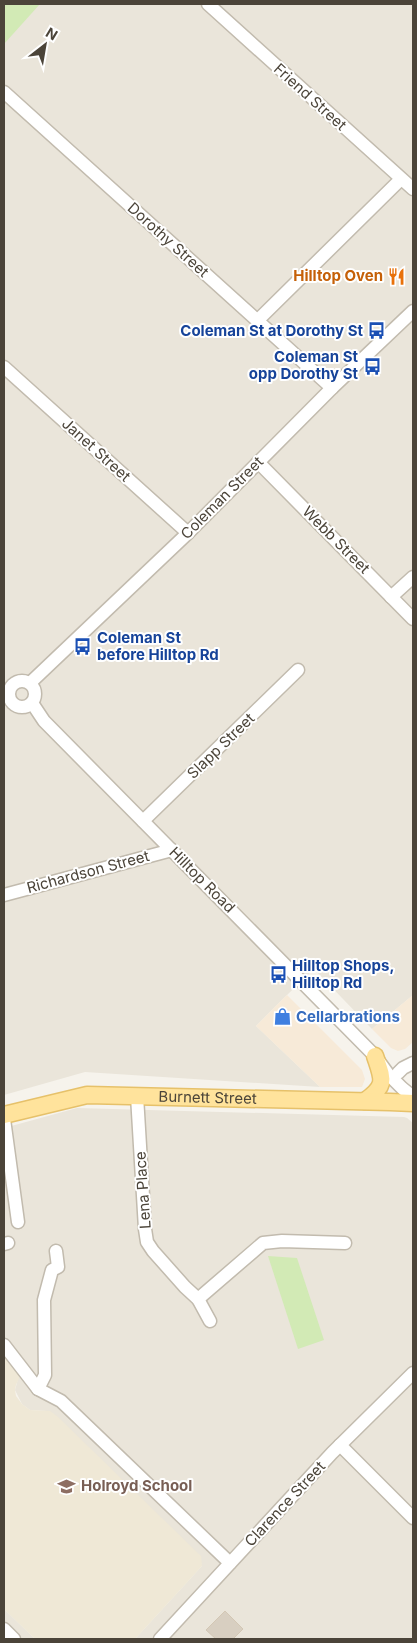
<svg xmlns="http://www.w3.org/2000/svg" width="417" height="1643" font-family="Inter,sans-serif">
	<style>
		.residential { fill: #eae5da }
		.commercial { fill: #f7ead8 }
		.education { fill: #efe8d6 }
		.green { fill: #d2eab5 }
		.building { fill: #d8cfc1; stroke: #d3c7b4 }
		.lines { fill: none; stroke-linecap: round; stroke-linejoin: round }
		.minor-casing { stroke: #c2bbae; stroke-width: 15 }
		.major-casing { stroke: #e6c16a; stroke-width: 19 }
		.minor { stroke: #fff; stroke-width: 12 }
		.major { stroke: #ffe39c; stroke-width: 16 }
		.labels { text-anchor: middle; stroke-width: 4; stroke-linejoin: round; paint-order: stroke }
		.street-label { font-size: 15px; fill: #4b4439; stroke: #fff }
		.food-label { font-size: 15px; font-weight: bold; fill: #c56008; stroke: #fff; text-anchor: end }
		.transit-label { font-size: 15px; font-weight: bold; fill: #164399; stroke: #fff; text-anchor: end }
		.shop-label { font-size: 15px; font-weight: bold; fill: #366cbe; stroke: #fff; text-anchor: start }
		.education-label { font-size: 15px; font-weight: bold; fill: #785e54; stroke: #fff; text-anchor: start }
	</style>
	<rect width="100%" height="100%" fill="#f6f3ec"/>
	<g class="residential">
		<path d="M4 4H413V995L372 1029 314 969 287 995 256 1026 320 1087 85 1072 4 1095Z"/>
		<path d="M77 1108 404 1117 407 1118 413 1123V1639H135L202 1566 46 1411 30 1410 22 1404 15 1390 18 1379 4 1355V1128Z"/>
		<path d="M4 1609 35 1639H4Z"/>
	</g>
	<g class="commercial">
		<path d="M287 995 362 1070 365 1079 362 1087H320L256 1026Z"/>
		<path d="M413 995V1042L405 1049 398 1051 391 1048 372 1029Z"/>
	</g>
	<path class="education" d="M4 1355 21 1374 16 1385 15 1390 16 1396 22 1404 30 1410 50 1411 57 1416 201 1556 202 1566 135 1639H35L4 1609Z"/>
	<g class="green">
		<path d="M4 4H40L4 44Z"/>
		<path d="M268 1256 297 1258 324 1340 298 1349Z"/>
	</g>
	<path class="building" d="M225 1611 243 1629 233 1639H216L206 1630Z"/>
	<g class="lines">
		<defs>
			<g id="minor">
				<path d="M208 4 413 189"/>
				<path d="M4 92 332 388"/>
				<path d="M258 320 401 179"/>
				<path d="M4 367 188 533"/>
				<path d="M258 462 413 619"/>
				<path d="M391 597 413 577"/>
				<circle cx="22" cy="694" r="13"/>
				<path d="M30 683 188 533 332 388 413 311"/>
				<path d="M32 703 44 721 375 1056 388 1074 402 1088 413 1097"/>
				<path d="M143 821 298 670"/>
				<path d="M4 895 172 850"/>
				<path d="M398 1073 403 1068 413 1063"/>
				<path d="M137 1096 145 1229 147 1242 153 1251 185 1287 198 1299 210 1321"/>
				<path d="M4 1119 18 1222"/>
				<path d="M4 1244 8 1243"/>
				<path d="M198 1299 263 1243 282 1241 345 1243"/>
				<path d="M4 1345 38 1389 61 1401 230 1563"/>
				<path d="M38 1389 45 1375 44 1300 52 1270 58 1267 56 1251"/>
				<path d="M340 1445 413 1518"/>
				<path d="M4 1629 14 1639"/>
				<path d="M160 1639 332 1453 413 1373"/>
			</g>
			<g id="major">
				<path d="M365 1101C387 1085 383 1080 375 1056"/>
				<path id="s1" d="M4 1115 87 1095 390 1102 413 1103"/>
			</g>
		</defs>
		<use href="#minor" class="minor-casing"/>
		<use href="#major" class="major-casing"/>
		<use href="#minor" class="minor"/>
		<use href="#major" class="major"/>
	</g>
	<defs>
		<symbol id="restaurant-bare" viewBox="-9 -9 18 18"><path d="M-5-6h1v4h1v-4h1v4h1v-4h1v5L-1.5 .5V6h-2V.5L-5-1ZM5-6V6H3V1.5H1.5Q1.5-4 5-6Z" fill="#e8710a" stroke="#fff" stroke-width="2.5" paint-order="stroke"/></symbol>
		<symbol id="bus-bare" viewBox="-9 -9 18 18"><path d="M-5-6H5V4H4V6H2V4H-2V6H-4V4H-5ZM-3.5-4V0h7V-4ZM-3.5 1.2v1.5H-2V1.2ZM2 1.2v1.5H3.5V1.2Z" fill="#1a4fb4" stroke="#fff" stroke-width="2.5" paint-order="stroke"/></symbol>
		<symbol id="shop-bare" viewBox="-9 -9 18 18"><path d="M-5-2.5h2.3a2.7 3.5 0 0 1 5.4 0H5L5.5 6h-11ZM-1.5-2.5h3a1.5 2.3 0 0 0-3 0Z" fill="#3f7fe0" stroke="#fff" stroke-width="2.5" paint-order="stroke"/></symbol>
		<symbol id="school-bare" viewBox="-9 -9 18 18"><path d="M0-5L7-2L0 1L-7-2ZM-4 1L0 2.5L4 1V4Q0 6-4 4Z" fill="#8d6e63" stroke="#fff" stroke-width="2.5" paint-order="stroke"/></symbol>
	</defs>
	<g fill-rule="evenodd">
		<use href="#restaurant-bare" x="384" y="264" width="25" height="25"/>
		<use href="#bus-bare" x="364" y="318" width="25" height="25"/>
		<use href="#bus-bare" x="360" y="354" width="25" height="25"/>
		<use href="#bus-bare" x="70" y="634" width="25" height="25"/>
		<use href="#bus-bare" x="266" y="962" width="25" height="25"/>
		<use href="#shop-bare" x="270" y="1004" width="25" height="25"/>
		<use href="#school-bare" x="54" y="1474" width="25" height="25"/>
	</g>
	<g class="labels">
		<g class="street-label">
			<text transform="translate(310 97) rotate(42)" y="5">Friend Street</text>
			<text transform="translate(168 240) rotate(42)" y="5">Dorothy Street</text>
			<text transform="translate(96 450) rotate(42)" y="5">Janet Street</text>
			<text transform="translate(222 498) rotate(-45)" y="5">Coleman Street</text>
			<text transform="translate(336 540) rotate(45)" y="5">Webb Street</text>
			<text transform="translate(221 746) rotate(-44)" y="5">Slapp Street</text>
			<text transform="translate(88 872) rotate(-15)" y="5">Richardson Street</text>
			<text transform="translate(202 880) rotate(45)" y="5">Hilltop Road</text>
			<text dy="5" stroke="none"><textPath href="#s1" startOffset="206">Burnett Street</textPath></text>
			<text transform="translate(143 1190) rotate(-94)" y="5">Lena Place</text>
			<text transform="translate(285 1504) rotate(-47)" y="5">Clarence Street</text>
		</g>
		<g class="food-label">
			<text x="383" y="281">Hilltop Oven</text>
		</g>
		<g class="transit-label">
			<text x="363" y="336">Coleman St at Dorothy St</text>
			<text x="358" y="362">Coleman St<tspan x="358" dy="17">opp Dorothy St</tspan></text>
			<text x="97" y="643" text-anchor="start">Coleman St<tspan x="97" dy="17">before Hilltop Rd</tspan></text>
			<text x="292" y="971" text-anchor="start">Hilltop Shops,<tspan x="292" dy="17">Hilltop Rd</tspan></text>
		</g>
		<g class="shop-label">
			<text x="296" y="1022">Cellarbrations</text>
		</g>
		<g class="education-label">
			<text x="81" y="1491">Holroyd School</text>
		</g>
	</g>
	<rect width="417" height="1643" fill="none" stroke="#4b4439" stroke-width="10"/>
	<g transform="translate(45 45) rotate(31)" stroke="#ffffff" stroke-width="4" paint-order="stroke">
	<path d="M0-4L9 19L0 12L-9 19Z" fill="#4b4439"/>
	<text y="-8" font-size="14" font-weight="bold" text-anchor="middle" fill="#4b4439">N</text>
	</g>
</svg>
